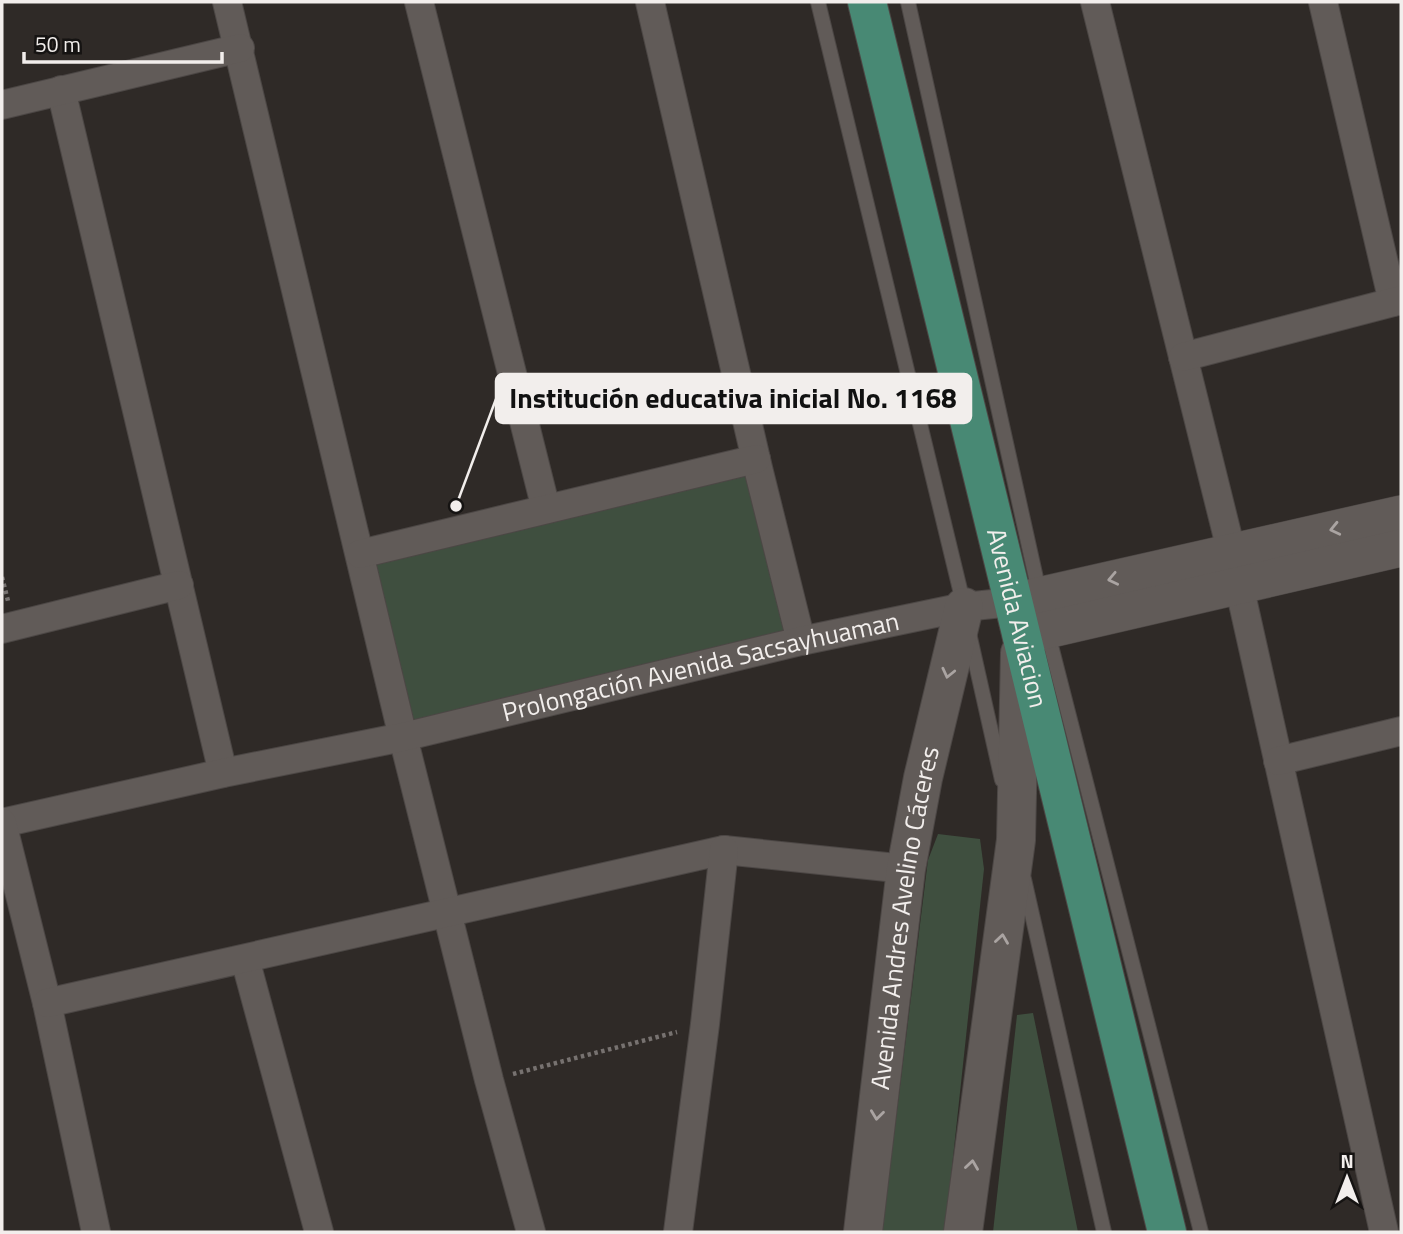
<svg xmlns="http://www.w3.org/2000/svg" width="1403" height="1234" font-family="'Titillium Web',sans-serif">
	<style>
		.green { fill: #3f4f3f }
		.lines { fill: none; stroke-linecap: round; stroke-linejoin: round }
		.service-casing { stroke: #4c4745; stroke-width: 16 }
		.minor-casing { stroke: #4c4745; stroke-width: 30 }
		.tertiary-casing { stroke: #4c4745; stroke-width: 38 }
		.secondary-casing { stroke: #4c4745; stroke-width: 40 }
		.primary-casing { stroke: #4c4745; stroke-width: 40 }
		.path { stroke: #777270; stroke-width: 4.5; stroke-dasharray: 3.5 3.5; stroke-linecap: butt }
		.service { stroke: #615b58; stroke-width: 14 }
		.minor { stroke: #615b58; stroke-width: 28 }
		.tertiary { stroke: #615b58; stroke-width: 37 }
		.secondary { stroke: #615b58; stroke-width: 38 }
		.primary { stroke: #488974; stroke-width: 38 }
		.oneway { stroke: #aaa4a2 }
		.labels { text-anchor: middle; stroke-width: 5; stroke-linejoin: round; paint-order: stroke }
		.street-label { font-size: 26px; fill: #f2eeec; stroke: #151312 }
		.leader { fill: none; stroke: #f2eeec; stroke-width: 2.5 }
		.callout-dot { fill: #f2eeec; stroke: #151312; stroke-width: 2.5 }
		.callout { fill: #f2eeec; stroke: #f2eeec; stroke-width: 2.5 }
		.callout-label { font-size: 28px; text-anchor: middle; font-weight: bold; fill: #111 }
	</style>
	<rect width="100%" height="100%" fill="#2f2a27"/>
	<g class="green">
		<path d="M756 459 801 641 403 737 360 554Z"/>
		<path d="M938 834 980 839 984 869 945 1232H882L928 860Z"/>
		<path d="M1033 1013 1078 1232H993L1017 1015Z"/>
	</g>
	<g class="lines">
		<defs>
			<g id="service">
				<path d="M818 2 964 606"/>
				<path d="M908 2 1040 596"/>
				<path d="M1047 630 1201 1232"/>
				<path d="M969 633 1002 780"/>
				<path d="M1024 879 1104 1232"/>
			</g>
			<g id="minor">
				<path d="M227 2 403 737 489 1080 531 1232"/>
				<path d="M419 2 546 509"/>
				<path d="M650 2 758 468 801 641"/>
				<path d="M1095 2 1232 554 1384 1232"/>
				<path d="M1323 2 1393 302"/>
				<path d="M61 90 223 773"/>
				<path d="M2 105 240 48"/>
				<path d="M1183 357 1401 300"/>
				<path d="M360 554 756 459"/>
				<path d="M2 629 179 585"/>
				<path d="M1278 761 1401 731"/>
				<path id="s1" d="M2 823 223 773 403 737 801 641 964 607 1012 602"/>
				<path d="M2 823 47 1003 96 1232"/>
				<path d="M245 959 319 1232"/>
				<path d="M47 1003 724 850 906 869"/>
				<path d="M678 1232 705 1024 724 850"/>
			</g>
			<g id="tertiary">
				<path d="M1012 602 1401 514"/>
				<path d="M1021 636 1401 548"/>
			</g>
			<g id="secondary">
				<path id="s2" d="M863 1232 906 869 923 778 964 607"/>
				<path d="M963 1232 1016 840 1020 653"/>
			</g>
			<g id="primary">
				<path id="s3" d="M867 2 1167 1232"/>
			</g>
		</defs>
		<use href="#service" class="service-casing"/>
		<use href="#minor" class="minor-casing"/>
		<use href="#tertiary" class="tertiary-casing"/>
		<use href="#secondary" class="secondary-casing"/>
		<use href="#primary" class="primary-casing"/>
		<g class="path">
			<path d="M2 577 8 601"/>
			<path d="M513 1074 677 1032"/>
		</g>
		<use href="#service" class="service"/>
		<use href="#minor" class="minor"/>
		<use href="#tertiary" class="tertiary"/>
		<use href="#secondary" class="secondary"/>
		<use href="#primary" class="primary"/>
	</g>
	<defs><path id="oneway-chevron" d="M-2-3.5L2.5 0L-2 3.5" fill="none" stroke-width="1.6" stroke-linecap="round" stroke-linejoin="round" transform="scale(1.75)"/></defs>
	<g class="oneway">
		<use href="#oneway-chevron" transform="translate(1335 529) rotate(167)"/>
		<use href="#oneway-chevron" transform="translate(1113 579) rotate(168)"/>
		<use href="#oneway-chevron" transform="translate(948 673) rotate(103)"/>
		<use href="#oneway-chevron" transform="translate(1002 939) rotate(-82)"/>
		<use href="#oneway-chevron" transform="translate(877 1115) rotate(97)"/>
		<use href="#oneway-chevron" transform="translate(972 1165) rotate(-82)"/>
	</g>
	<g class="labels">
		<g class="street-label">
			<text dy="9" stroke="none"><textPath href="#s3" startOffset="634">Avenida Aviacion</textPath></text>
			<text dy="9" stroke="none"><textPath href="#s1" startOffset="716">Prolongación Avenida Sacsayhuaman</textPath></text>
			<text dy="9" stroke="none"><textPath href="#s2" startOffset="317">Avenida Andres Avelino Cáceres</textPath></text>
		</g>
	</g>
	<path class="leader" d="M456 506L496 399"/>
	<circle class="callout-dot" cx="456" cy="506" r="7"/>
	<rect class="callout" x="496" y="374" width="475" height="49" rx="7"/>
	<g class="callout-label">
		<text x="733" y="408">Institución educativa inicial No. 1168</text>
	</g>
	<rect width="1403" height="1234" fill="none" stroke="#f2eeec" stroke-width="7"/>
	<g transform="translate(1347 1178)" stroke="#151312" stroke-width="5" paint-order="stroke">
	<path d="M0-5L12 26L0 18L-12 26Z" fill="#f2eeec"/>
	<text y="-10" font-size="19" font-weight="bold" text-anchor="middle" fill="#f2eeec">N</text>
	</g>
	<path d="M24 52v10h198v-10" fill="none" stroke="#f2eeec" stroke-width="3.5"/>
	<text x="35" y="52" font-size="21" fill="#f2eeec" stroke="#151312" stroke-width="5" paint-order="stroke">50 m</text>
</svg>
